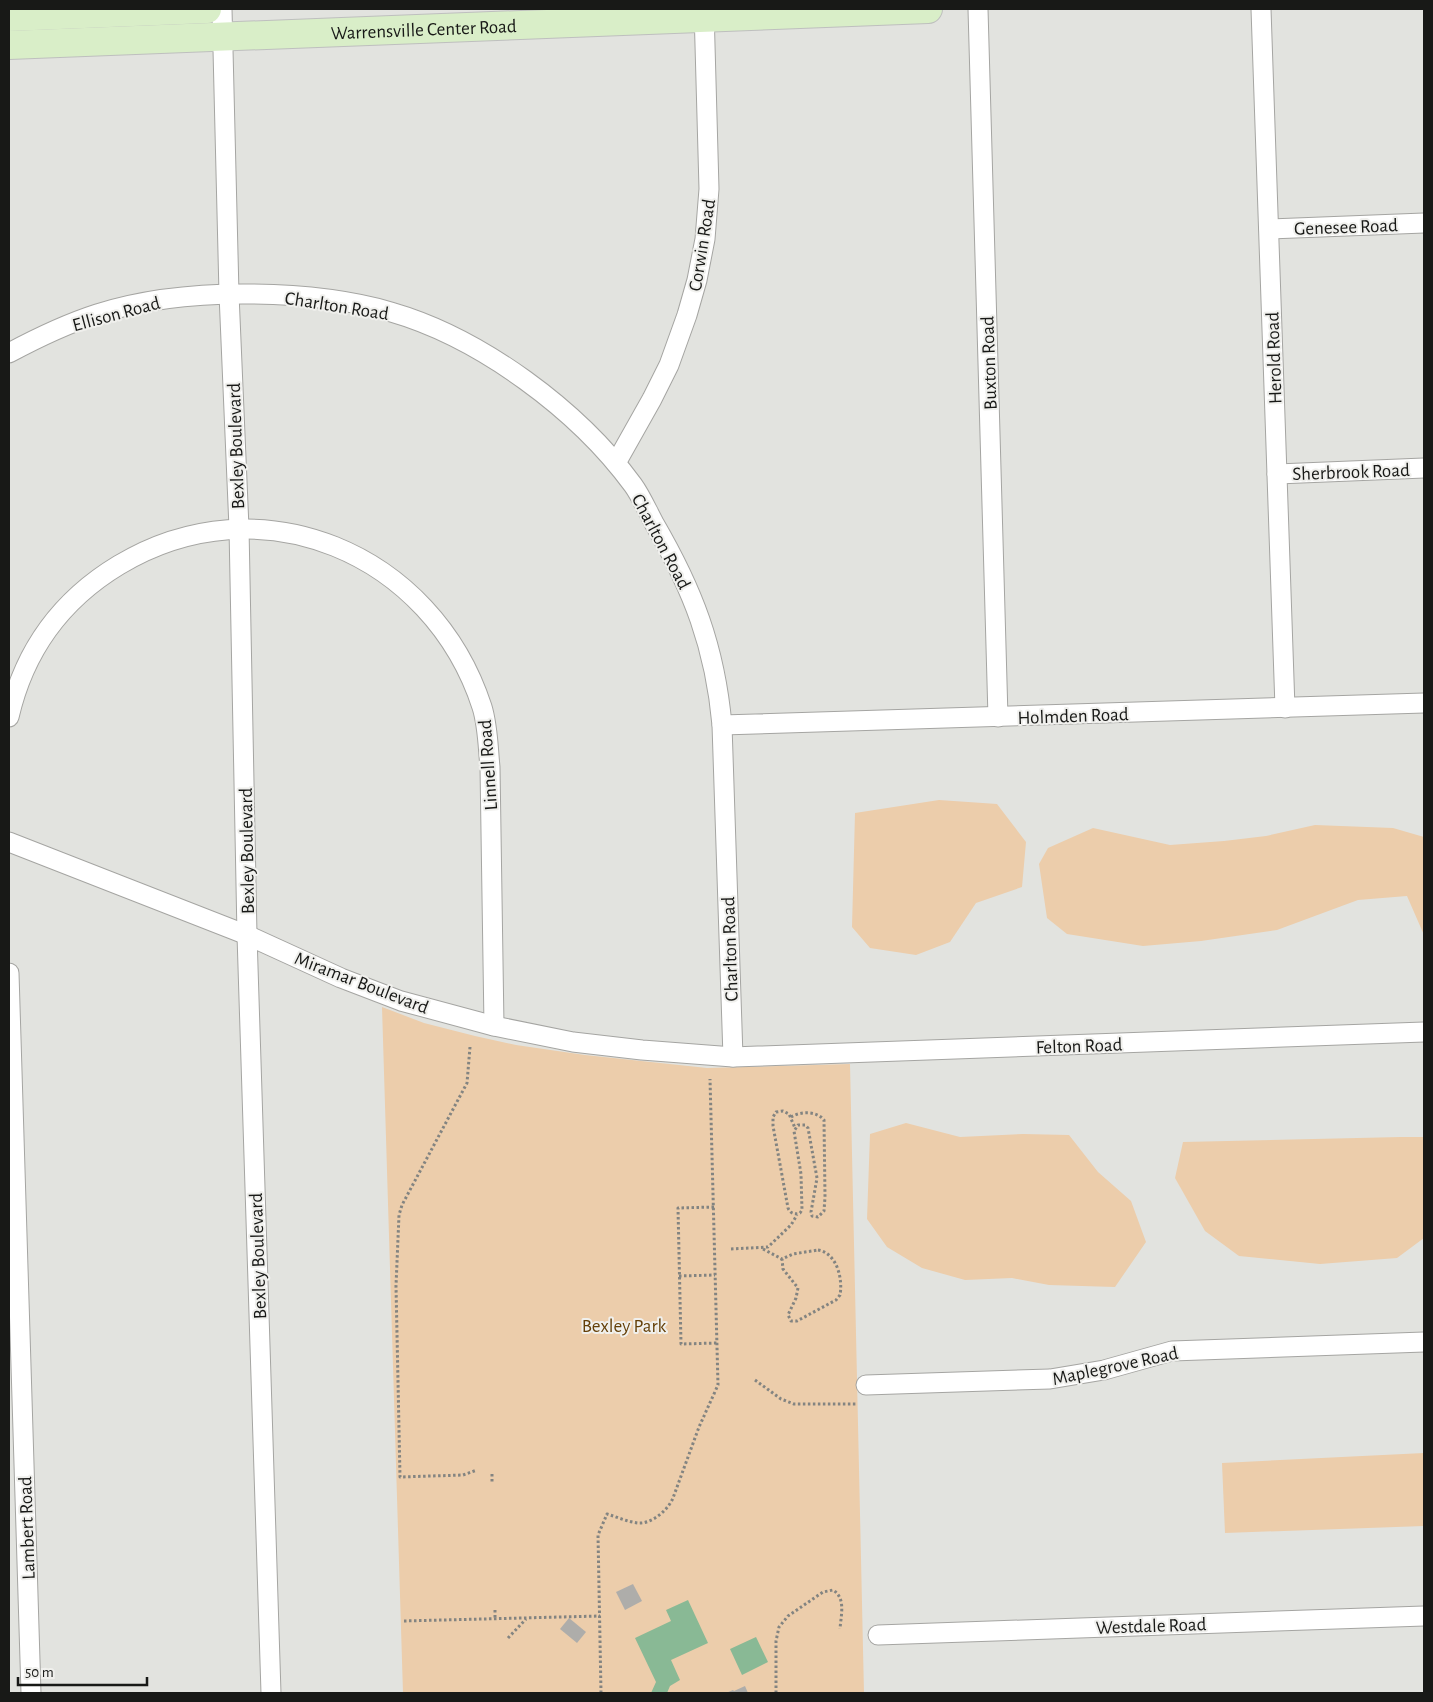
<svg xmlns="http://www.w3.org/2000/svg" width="1433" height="1702" font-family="'Alegreya Sans',sans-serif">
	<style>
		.green { fill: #eccdab }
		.water { fill: #89b995 }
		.building { fill: #aeadaa }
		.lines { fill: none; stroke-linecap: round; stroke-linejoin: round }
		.street-casing { stroke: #a5a5a2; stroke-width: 21 }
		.primary-casing { stroke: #bebfbe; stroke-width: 30 }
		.path { stroke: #838481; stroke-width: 3; stroke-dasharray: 2.5 2.5; stroke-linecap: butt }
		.street { stroke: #fff; stroke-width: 19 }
		.primary { stroke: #d9eec8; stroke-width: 28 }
		.labels { text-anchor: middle; stroke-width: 4; stroke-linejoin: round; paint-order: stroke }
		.street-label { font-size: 19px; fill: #181917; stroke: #f0f0ed }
		.park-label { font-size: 19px; fill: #643f07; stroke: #f0f0ed }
	</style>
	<rect width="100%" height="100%" fill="#e2e3df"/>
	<g class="green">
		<path d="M939 800 997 804 1026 842 1022 887 976 903 950 942 916 955 870 948 852 927 855 813Z"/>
		<path d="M1315 825 1393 828 1424 837V935L1407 896 1358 900 1277 930 1201 941 1143 946 1067 934 1047 918 1039 864 1048 848 1093 828 1170 845 1224 841 1266 836Z"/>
		<path d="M382 1007 424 1023 475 1036 516 1045 585 1055 707 1068 850 1064 864 1693H403Z"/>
		<path d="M906 1123 960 1137 1023 1134 1069 1135 1098 1172 1131 1201 1146 1242 1115 1287 1049 1285 1012 1278 965 1280 922 1268 887 1247 867 1219 870 1134Z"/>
		<path d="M1401 1137H1424V1238L1397 1258 1320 1264 1239 1256 1205 1231 1175 1178 1183 1142Z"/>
		<path d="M1424 1453V1526L1225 1533 1222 1463Z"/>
	</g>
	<g class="water">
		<path d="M688 1600 708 1643 671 1660 680 1680 670 1686 667 1693H651L656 1682 635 1638 671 1621 666 1610Z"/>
		<path d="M756 1637 768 1662 742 1675 730 1649Z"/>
	</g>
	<g class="building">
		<path d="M633 1584 642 1601 625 1610 616 1592Z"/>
		<path d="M569 1618 586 1632 577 1643 560 1629Z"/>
		<path d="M745 1686 748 1693H726L733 1690 734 1691Z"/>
	</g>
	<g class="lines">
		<defs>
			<g id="street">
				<path d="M222 9 229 294 239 528 247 935 271 1693"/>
				<path d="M978 9 998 717"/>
				<path d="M1261 9 1285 708"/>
				<path d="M1269 229 1424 223"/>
				<path d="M9 353C37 338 66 324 97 314 144 299 194 294 243 294 293 294 343 298 391 312 481 338 578 410 633 485 641 496 647 510 654 523 693 590 715 647 722 725L733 1057"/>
				<path d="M616 463 652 399 669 365 687 315 697 280 705 239 709 189 704 9"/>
				<path d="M1277 474 1424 468"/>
				<path d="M9 717C24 651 61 600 119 565 260 480 432 553 482 707 488 726 488 748 490 767L494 1026"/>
				<path d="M722 725 1424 703"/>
				<path d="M9 842 247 935 341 978 401 1001 494 1026 573 1042 642 1050 733 1057 1424 1032"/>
				<path d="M9 973 31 1693"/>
				<path d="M866 1385 1050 1379 1104 1370 1172 1351 1424 1342"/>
				<path d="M878 1635 1424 1616"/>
			</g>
			<g id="primary">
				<path d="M9 17 207 9"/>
				<path id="s1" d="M9 45 928 9"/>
			</g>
		</defs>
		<use href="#street" class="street-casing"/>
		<use href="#primary" class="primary-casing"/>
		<g class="path">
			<path d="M470 1047 467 1083 402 1205 399 1215 396 1286 400 1477 463 1475 477 1470"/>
			<path d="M791 1117C801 1111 817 1111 824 1120L825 1197 824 1211 818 1217 812 1216 811 1212 817 1178 808 1128 805 1125H798L794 1131 801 1174 802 1210 800 1213C794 1215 790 1213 788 1208L773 1126V1117L776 1112 783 1111 789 1114 795 1128"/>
			<path d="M714 1207 678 1208 681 1344 717 1343"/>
			<path d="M731 1249 768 1247 791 1225 797 1215"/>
			<path d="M763 1249 782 1259"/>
			<path d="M818 1250C837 1253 843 1279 840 1295L836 1300 797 1321H791L788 1315 796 1298 798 1288 783 1269 782 1259 793 1254Z"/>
			<path d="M679 1276 715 1275"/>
			<path d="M755 1380 781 1399 794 1404H857"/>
			<path d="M492 1474V1484"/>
			<path d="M495 1610V1619"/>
			<path d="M404 1621 600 1616"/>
			<path d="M508 1638 526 1619"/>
			<path d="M601 1693 598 1535 607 1514C617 1517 628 1522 638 1523 652 1524 668 1510 673 1498L699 1427 718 1385 710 1079"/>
			<path d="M776 1693V1641L779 1627 788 1616 823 1592 833 1590C846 1598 841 1615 840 1629"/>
		</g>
		<use href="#street" class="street"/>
		<use href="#primary" class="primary"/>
	</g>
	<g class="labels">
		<g class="street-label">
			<text dy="7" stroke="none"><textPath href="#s1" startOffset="415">Warrensville Center Road</textPath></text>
			<text transform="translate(1346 226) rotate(-2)" y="7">Genesee Road</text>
			<text transform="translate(701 245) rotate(-81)" y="7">Corwin Road</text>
			<text transform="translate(337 305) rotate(9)" y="7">Charlton Road</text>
			<text transform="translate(116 313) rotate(-15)" y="7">Ellison Road</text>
			<text transform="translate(1273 358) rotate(-92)" y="7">Herold Road</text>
			<text transform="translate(988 363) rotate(-92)" y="7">Buxton Road</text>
			<text transform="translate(235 446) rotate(-92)" y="7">Bexley Boulevard</text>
			<text transform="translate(1351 471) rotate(-2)" y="7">Sherbrook Road</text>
			<text transform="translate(662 541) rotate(62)" y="7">Charlton Road</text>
			<text transform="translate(1073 715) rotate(-2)" y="7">Holmden Road</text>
			<text transform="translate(487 765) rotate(-94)" y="7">Linnell Road</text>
			<text transform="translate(246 851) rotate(-91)" y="7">Bexley Boulevard</text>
			<text transform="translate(729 949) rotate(-92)" y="7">Charlton Road</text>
			<text transform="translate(362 982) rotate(21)" y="7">Miramar Boulevard</text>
			<text transform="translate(1079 1045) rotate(-2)" y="7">Felton Road</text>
			<text transform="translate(257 1256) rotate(-92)" y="7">Bexley Boulevard</text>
			<text transform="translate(1115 1365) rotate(-12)" y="7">Maplegrove Road</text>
			<text transform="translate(26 1528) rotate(-92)" y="7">Lambert Road</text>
			<text transform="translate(1151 1625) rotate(-2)" y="7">Westdale Road</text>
		</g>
		<g class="park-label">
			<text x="624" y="1332">Bexley Park</text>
		</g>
	</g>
	<rect width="1433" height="1702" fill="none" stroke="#181917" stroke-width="20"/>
	<path d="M18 1677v8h129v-8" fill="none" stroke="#181917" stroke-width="2.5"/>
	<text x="25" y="1677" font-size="15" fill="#181917" stroke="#f0f0ed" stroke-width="4" paint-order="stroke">50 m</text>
</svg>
